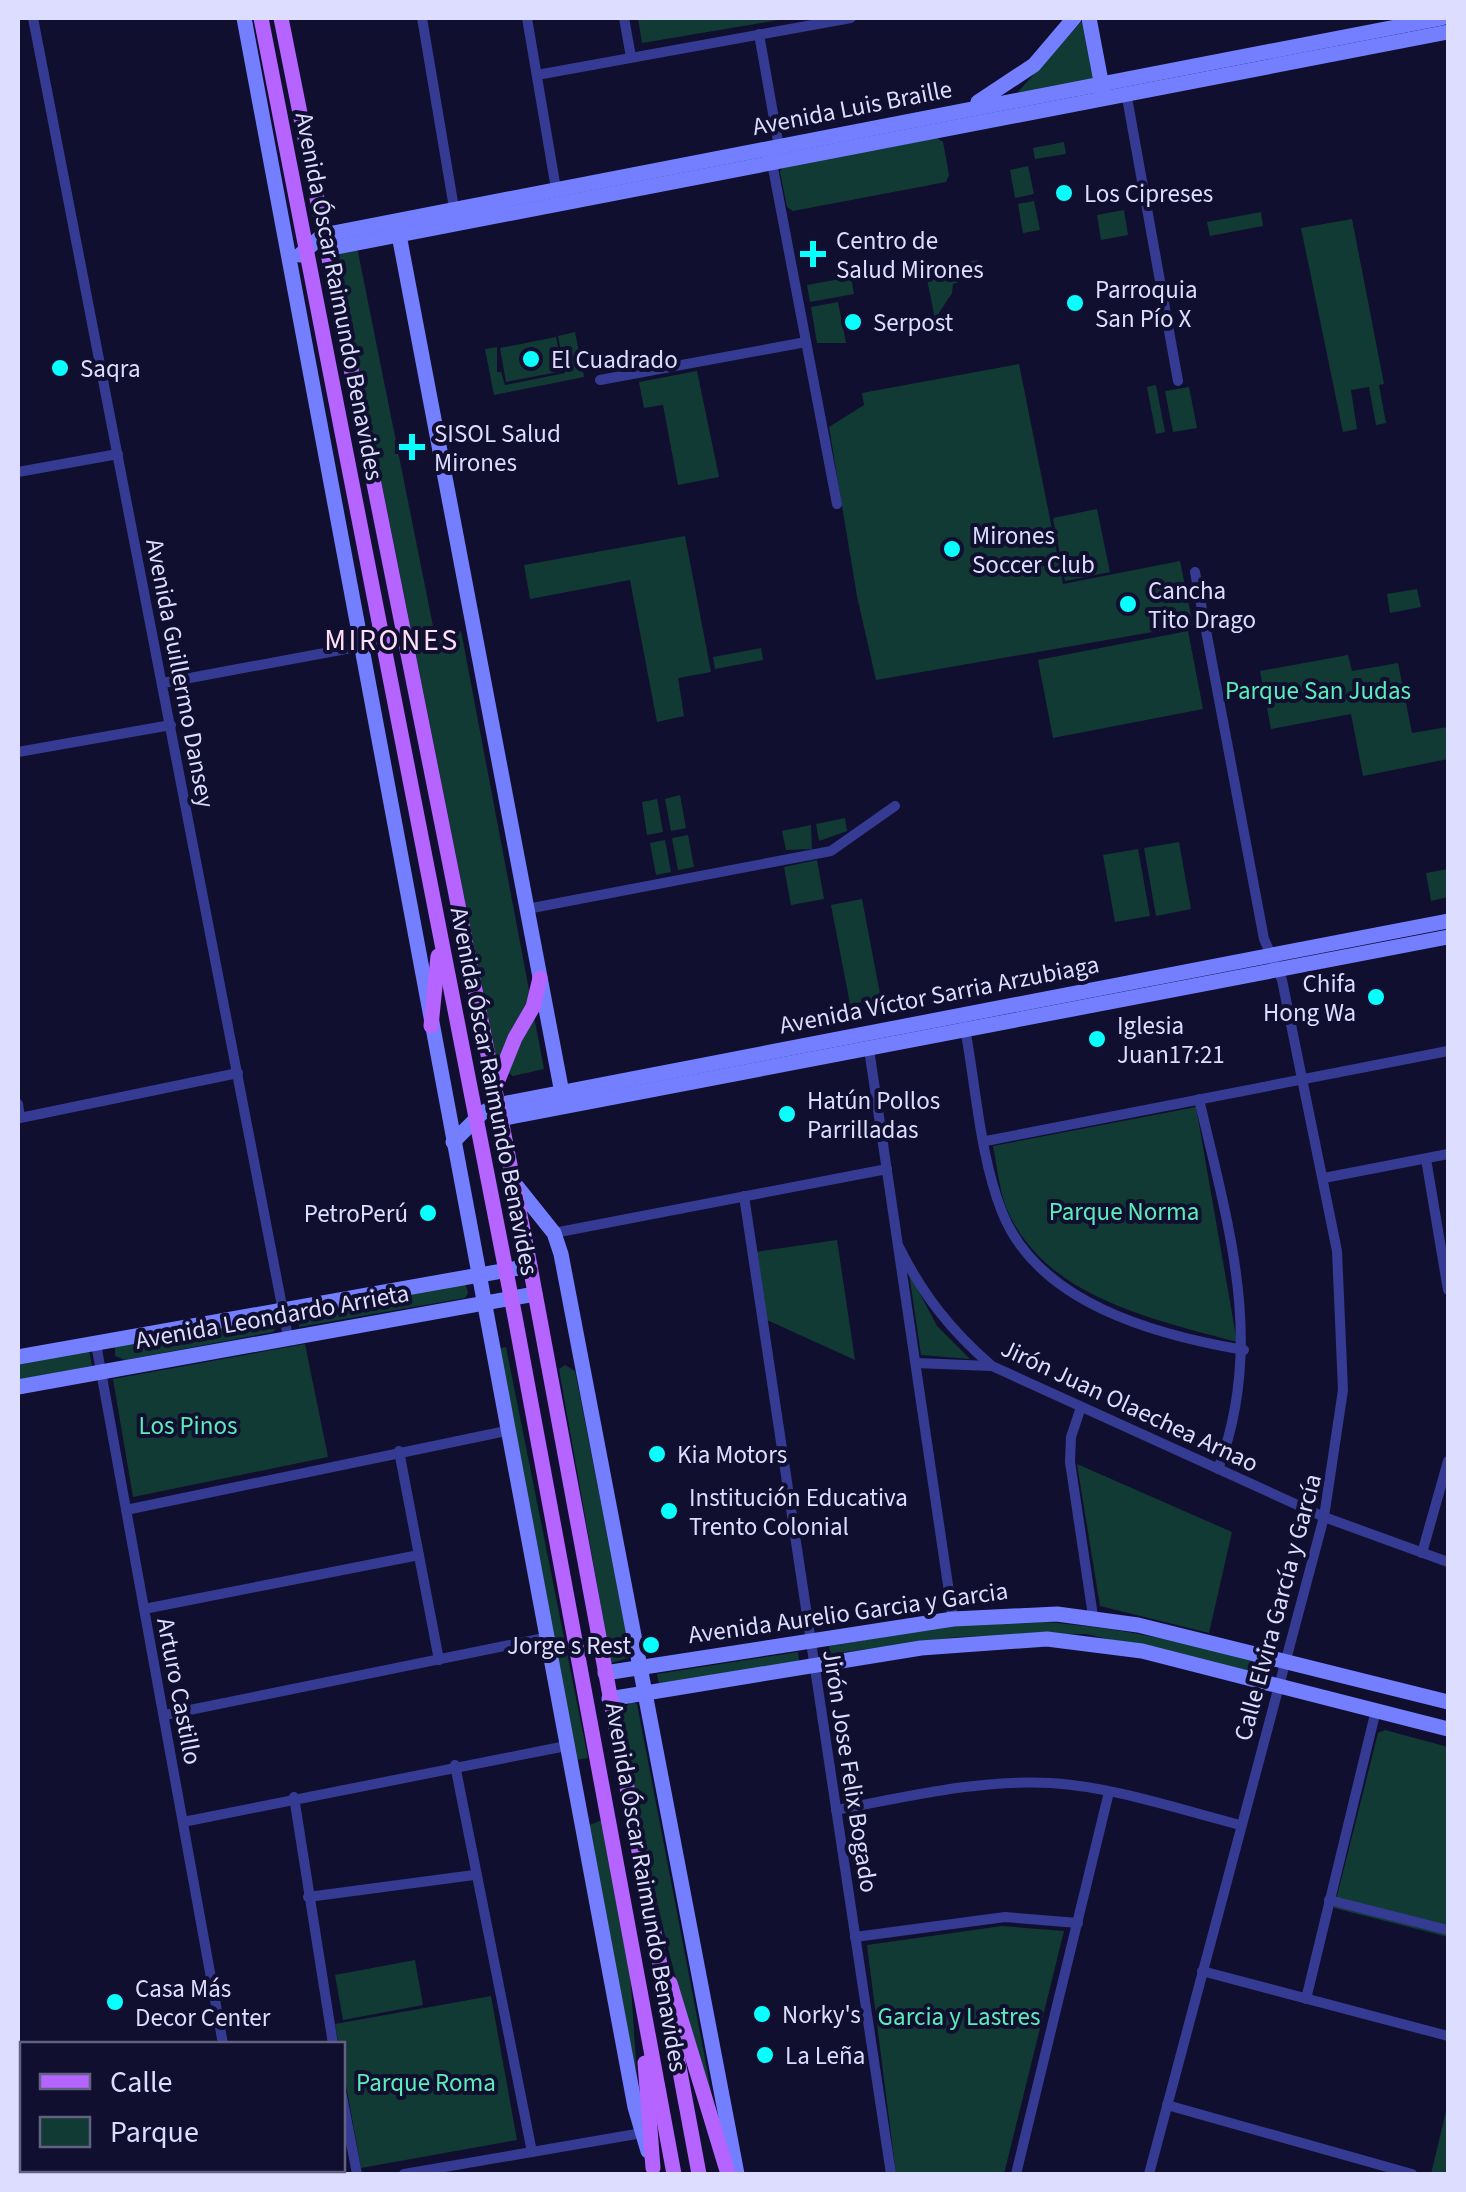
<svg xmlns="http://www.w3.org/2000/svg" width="1466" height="2192" font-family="'Source Sans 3',sans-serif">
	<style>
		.green { fill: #113a34 }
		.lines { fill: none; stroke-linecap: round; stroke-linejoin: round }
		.street { stroke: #353b93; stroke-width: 10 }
		.secondary { stroke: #747fff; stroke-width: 15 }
		.primary { stroke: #b564ff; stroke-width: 15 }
		.poi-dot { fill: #09fffe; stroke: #110f2f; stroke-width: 4 }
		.labels { text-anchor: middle; stroke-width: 8; stroke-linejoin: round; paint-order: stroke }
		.street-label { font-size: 25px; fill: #ddf; stroke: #110f2f }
		.poi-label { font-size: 25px; fill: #ddf; stroke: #110f2f; text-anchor: start }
		.park-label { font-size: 25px; fill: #5bedb9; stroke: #110f2f }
		.quarter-label { font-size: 30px; letter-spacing: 2.5px; fill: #ffdff7; stroke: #110f2f }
	</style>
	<rect width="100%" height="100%" fill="#110f2f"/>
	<g class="green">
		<path d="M638 18H791L642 43Z"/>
		<path d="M1083 20 1093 80 1017 93Z"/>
		<path d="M937 138 943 142 949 175 946 182 793 211 787 207 780 172 783 167Z"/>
		<path d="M1064 142 1066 154 1035 159 1033 148Z"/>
		<path d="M1028 166 1034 194 1015 198 1010 170Z"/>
		<path d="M1034 201 1040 230 1023 233 1018 204Z"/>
		<path d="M1124 210 1128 235 1101 240 1097 215Z"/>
		<path d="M1261 212 1263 226 1210 236 1207 222Z"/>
		<path d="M1352 219 1384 384 1379 385 1386 423 1376 425 1369 387 1351 390 1357 429 1343 432 1301 228Z"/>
		<path d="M357 247 435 636 461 631 544 1069 513 1076 498 1066 336 254Z"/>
		<path d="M978 260 962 281 953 284 952 293 935 319 925 269Z"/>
		<path d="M851 277 854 294 810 302 807 285Z"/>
		<path d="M838 302 846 343H817L811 307Z"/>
		<path d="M575 332 584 377 494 395 485 349 497 347V372H501L505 385 565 373 558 336Z"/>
		<path d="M556 337 563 371 506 382 500 348Z"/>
		<path d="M1019 364 1063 584 1180 561 1193 625 876 680 857 596 829 427 864 405 862 393Z"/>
		<path d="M697 371 719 477 678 485 663 405 644 408 639 382Z"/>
		<path d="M1156 385 1165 432 1156 434 1147 387Z"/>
		<path d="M1189 387 1197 428 1173 432 1165 391Z"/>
		<path d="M1097 509 1110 572 1065 581 1053 518Z"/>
		<path d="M685 536 711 672 678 678 684 716 657 722 630 580 530 599 524 565Z"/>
		<path d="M1417 589 1421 607 1390 613 1387 594Z"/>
		<path d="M1188 631 1203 709 1053 738 1038 660Z"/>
		<path d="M761 648 763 660 715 669 713 657Z"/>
		<path d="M1348 655 1352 671 1398 663 1412 733 1448 727V759L1363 776 1351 714 1271 729 1260 671Z"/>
		<path d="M680 795 686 828 671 831 665 799Z"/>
		<path d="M657 799 663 832 647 835 642 802Z"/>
		<path d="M845 818 847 831 819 841 816 824Z"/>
		<path d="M811 825 812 849 786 850 782 831Z"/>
		<path d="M688 835 694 867 678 870 672 838Z"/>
		<path d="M665 840 671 872 656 875 650 843Z"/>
		<path d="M1179 842 1191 909 1156 916 1144 848Z"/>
		<path d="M1138 849 1150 916 1115 922 1103 855Z"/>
		<path d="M817 860 824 899 791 905 784 867Z"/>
		<path d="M1448 869V897L1431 901 1426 873Z"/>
		<path d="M862 899 881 999 850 1004 831 905Z"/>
		<path d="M1196 1107 1237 1342C1152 1319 1043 1297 1006 1207 999 1188 997 1166 993 1146Z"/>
		<path d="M837 1240 855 1360 767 1320 756 1252Z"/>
		<path d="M909 1273 937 1326 970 1359 921 1355Z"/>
		<path d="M465 1282 468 1293 465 1298 299 1327 297 1311Z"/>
		<path d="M273 1316 277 1326 273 1332 125 1360 115 1356V1345Z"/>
		<path d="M305 1344 328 1457 133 1497 113 1379Z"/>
		<path d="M506 1347 588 1758 576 1760 497 1349Z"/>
		<path d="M89 1350 92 1366 18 1380V1362Z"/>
		<path d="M565 1365 575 1371 631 1657 611 1663 559 1369Z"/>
		<path d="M1077 1464 1232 1532 1209 1633 1100 1606Z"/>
		<path d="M1043 1622C1119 1627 1192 1644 1266 1662L1264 1676 1086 1634 957 1637 830 1654 829 1646 955 1625Z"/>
		<path d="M798 1652 799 1661 659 1684 657 1674Z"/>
		<path d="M632 1702 637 1704 716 2116C672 1984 644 1849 619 1711Z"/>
		<path d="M1385 1730 1448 1747V1937L1334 1908 1378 1733Z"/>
		<path d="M602 1820 629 1955 637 2078 587 1826Z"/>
		<path d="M1002 1926 1064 1931 1004 2174H896L867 1945Z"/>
		<path d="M415 1960 423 2005 343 2020 335 1975Z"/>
		<path d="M491 1996 517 2140 361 2168 335 2024Z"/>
		<path d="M1448 2103V2174H1431Z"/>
	</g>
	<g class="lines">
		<g class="street">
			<path d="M33 18 288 1337"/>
			<path d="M422 18 455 214"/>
			<path d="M527 18 556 189"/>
			<path d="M624 18 631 57"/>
			<path d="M759 34 779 147 772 163 837 504"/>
			<path d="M537 75 851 18"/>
			<path d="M1126 92 1178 381"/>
			<path d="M600 380 806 342"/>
			<path d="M18 472 118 454"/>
			<path d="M163 683 362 646"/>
			<path d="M18 752 171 725"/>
			<path d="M527 909 831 851 895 806"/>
			<path d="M964 1023C976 1084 979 1154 1002 1212 1038 1303 1155 1335 1244 1350"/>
			<path d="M869 1049 953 1619"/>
			<path d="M1199 1099C1228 1225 1266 1344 1218 1469"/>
			<path d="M18 1104 20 1118 238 1073"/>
			<path d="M986 1141 1448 1051"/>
			<path d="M1426 1159 1448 1290"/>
			<path d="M1324 1178 1448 1154"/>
			<path d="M744 1196 891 2174"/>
			<path d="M554 1233 887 1169"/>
			<path d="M899 1247C923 1295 951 1331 992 1366L1324 1517 1448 1562"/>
			<path d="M96 1344 223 2044"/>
			<path d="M916 1363 990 1366"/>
			<path d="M1081 1407 1071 1437 1070 1462 1093 1616"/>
			<path d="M399 1451 439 1660"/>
			<path d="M126 1510 506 1431"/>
			<path d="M1422 1553 1448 1461"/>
			<path d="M144 1609 419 1555"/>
			<path d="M165 1715 544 1638"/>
			<path d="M455 1765 532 2152"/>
			<path d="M294 1797 333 2044"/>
			<path d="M836 1810C907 1797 979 1779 1051 1783 1114 1787 1178 1809 1240 1825"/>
			<path d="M183 1822 566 1746"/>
			<path d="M308 1897 474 1875"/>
			<path d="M1329 1900 1448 1930"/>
			<path d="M855 1937 1005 1917 1078 1923"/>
			<path d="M1202 1971 1448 2036"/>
			<path d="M1306 1999 1376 1710"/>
			<path d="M342 2096 357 2174"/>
			<path d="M1167 2105 1412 2174"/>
			<path d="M245 2170 246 2174"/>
			<path d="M404 2174 642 2133"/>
			<path d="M1016 2174 1109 1792"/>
			<path d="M1149 2174 1324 1517 1343 1390 1337 1251 1282 980 1264 939 1195 572"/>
		</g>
		<g class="secondary">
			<path d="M244 18 635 2107 648 2151"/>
			<path d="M1089 18 1103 92"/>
			<path d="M978 102 1034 65 1074 18"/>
			<path d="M399 235 562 1093"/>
			<path d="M326 249 1448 32"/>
			<path d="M300 255 323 235 1442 18"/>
			<path d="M500 1119 1448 937"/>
			<path d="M453 1142 482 1113 497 1105 1448 921"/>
			<path d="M514 1183 554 1233 561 1254 737 2174"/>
			<path d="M18 1357 530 1266"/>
			<path d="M18 1387 535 1294"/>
			<path d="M605 1673 953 1619 1057 1614 1138 1625 1448 1702"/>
			<path d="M609 1699 921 1648 1047 1639 1142 1651 1448 1729"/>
		</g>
		<g class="primary">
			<path d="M261 18 515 1317 674 2174"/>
			<path d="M281 18 527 1250 699 2174"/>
			<path d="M431 1026 438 956"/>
			<path d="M494 1090 515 1038 533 1007 540 978"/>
			<path d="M670 1983 728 2174"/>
			<path d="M645 2063 653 2168"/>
		</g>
	</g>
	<g class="poi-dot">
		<circle cx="1064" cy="193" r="10"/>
		<path d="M808 239h10v10h10v10h-10v10h-10v-10h-10v-10h10z"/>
		<circle cx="1075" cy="303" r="10"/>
		<circle cx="853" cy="322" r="10"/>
		<circle cx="531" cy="359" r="10"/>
		<circle cx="60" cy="368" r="10"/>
		<path d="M407 432h10v10h10v10h-10v10h-10v-10h-10v-10h10z"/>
		<circle cx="952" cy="549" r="10"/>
		<circle cx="1128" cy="604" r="10"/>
		<circle cx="1376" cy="997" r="10"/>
		<circle cx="1097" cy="1039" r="10"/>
		<circle cx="787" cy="1114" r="10"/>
		<circle cx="428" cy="1213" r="10"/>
		<circle cx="657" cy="1454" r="10"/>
		<circle cx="669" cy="1511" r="10"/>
		<circle cx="651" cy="1645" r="10"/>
		<circle cx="115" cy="2002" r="10"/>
		<circle cx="762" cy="2014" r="10"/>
		<circle cx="765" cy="2055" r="10"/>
	</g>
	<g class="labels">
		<g class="street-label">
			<text transform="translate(852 107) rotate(-11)" y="9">Avenida Luis Braille</text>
			<text transform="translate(340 296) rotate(79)" y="9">Avenida Óscar Raimundo Benavides</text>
			<text transform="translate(181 673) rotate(79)" y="9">Avenida Guillermo Dansey</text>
			<text transform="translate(939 994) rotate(-11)" y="9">Avenida Víctor Sarria Arzubiaga</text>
			<text transform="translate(495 1091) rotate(79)" y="9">Avenida Óscar Raimundo Benavides</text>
			<text transform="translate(272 1316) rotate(-10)" y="9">Avenida Leondardo Arrieta</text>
			<text transform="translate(1130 1405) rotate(25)" y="9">Jirón Juan Olaechea Arnao</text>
			<text transform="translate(1277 1607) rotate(-75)" y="9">Calle Elvira García y García</text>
			<text transform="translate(848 1612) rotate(-8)" y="9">Avenida Aurelio Garcia y Garcia</text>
			<text transform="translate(180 1691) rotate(79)" y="9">Arturo Castillo</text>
			<text transform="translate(851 1771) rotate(81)" y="9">Jirón Jose Felix Bogado</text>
			<text transform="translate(647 1887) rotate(80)" y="9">Avenida Óscar Raimundo Benavides</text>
		</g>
		<g class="poi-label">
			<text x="1084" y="202">Los Cipreses</text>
			<text x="836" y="249">Centro de<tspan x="836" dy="29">Salud Mirones</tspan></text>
			<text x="1095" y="298">Parroquia<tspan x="1095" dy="29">San Pío X</tspan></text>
			<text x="873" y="331">Serpost</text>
			<text x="551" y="368">El Cuadrado</text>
			<text x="80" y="377">Saqra</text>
			<text x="434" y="442">SISOL Salud<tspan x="434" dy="29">Mirones</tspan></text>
			<text x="972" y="544">Mirones<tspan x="972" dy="29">Soccer Club</tspan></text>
			<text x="1148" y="599">Cancha<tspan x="1148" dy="29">Tito Drago</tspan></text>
			<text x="1356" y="992" text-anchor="end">Chifa<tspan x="1356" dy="29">Hong Wa</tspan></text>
			<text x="1117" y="1034">Iglesia<tspan x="1117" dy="29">Juan17:21</tspan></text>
			<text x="807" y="1109">Hatún Pollos<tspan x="807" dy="29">Parrilladas</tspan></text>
			<text x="408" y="1222" text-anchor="end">PetroPerú</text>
			<text x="677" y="1463">Kia Motors</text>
			<text x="689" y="1506">Institución Educativa<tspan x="689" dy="29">Trento Colonial</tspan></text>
			<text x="631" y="1654" text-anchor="end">Jorge s Rest</text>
			<text x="135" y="1997">Casa Más<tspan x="135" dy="29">Decor Center</tspan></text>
			<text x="782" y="2023">Norky's</text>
			<text x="785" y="2064">La Leña</text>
		</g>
		<g class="park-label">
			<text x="1318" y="699">Parque San Judas</text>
			<text x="1124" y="1220">Parque Norma</text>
			<text x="188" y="1434">Los Pinos</text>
			<text x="959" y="2025">Garcia y Lastres</text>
			<text x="426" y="2091">Parque Roma</text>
		</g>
		<g class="quarter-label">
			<text x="392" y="650">MIRONES</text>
		</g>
	</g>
	<rect width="1466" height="2192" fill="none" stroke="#ddddff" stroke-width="40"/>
	<rect x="20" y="2042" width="325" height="130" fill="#110f2f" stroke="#636182" stroke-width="2.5"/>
	<rect x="40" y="2074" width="50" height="15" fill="#b564ff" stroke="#636182" stroke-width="2.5"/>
	<text x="110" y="2092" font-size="30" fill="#ddddff">Calle</text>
	<rect x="40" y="2117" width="50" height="30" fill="#113a34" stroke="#636182" stroke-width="2.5"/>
	<text x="110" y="2142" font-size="30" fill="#ddddff">Parque</text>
</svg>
